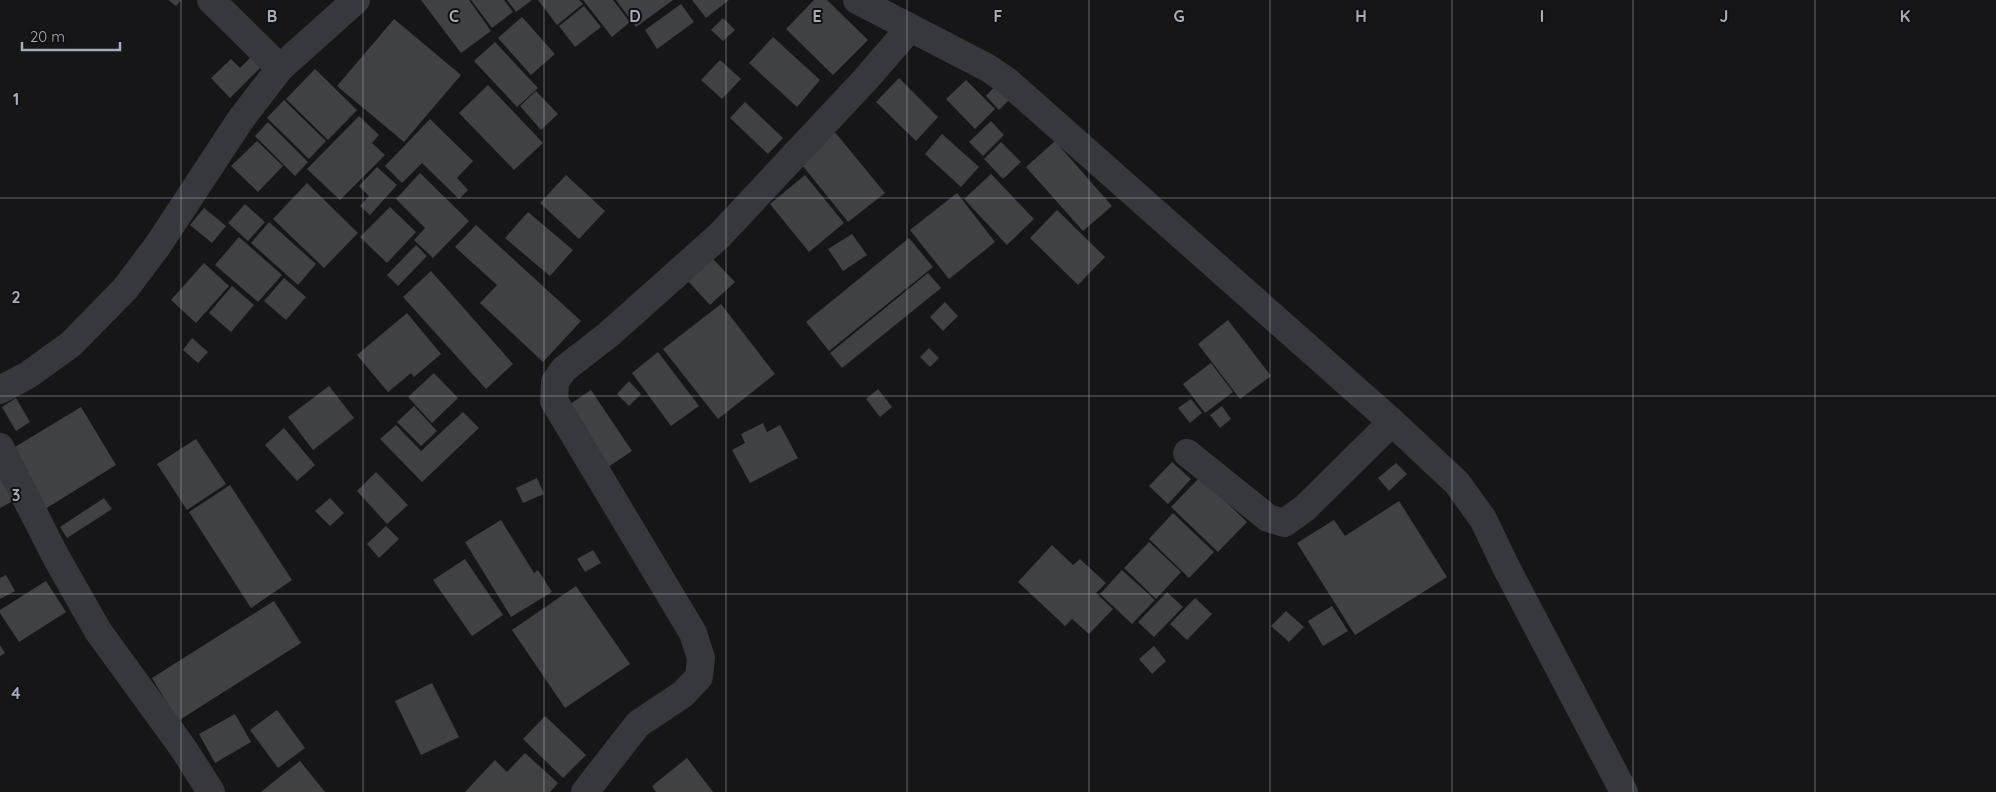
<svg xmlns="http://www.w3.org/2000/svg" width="1996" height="792" font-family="Quicksand,sans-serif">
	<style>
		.building { fill: #404145 }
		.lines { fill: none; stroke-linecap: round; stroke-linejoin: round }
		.minor { stroke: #37383d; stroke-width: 28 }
		.grid { fill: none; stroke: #a8adb8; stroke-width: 1; stroke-opacity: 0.55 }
		.grid-label { font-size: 16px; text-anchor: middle; font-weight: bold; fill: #a8adb8; stroke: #111113; stroke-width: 4; stroke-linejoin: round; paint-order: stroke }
	</style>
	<rect width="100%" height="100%" fill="#161618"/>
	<g class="building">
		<path d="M168 0H181L176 6Z"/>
		<path d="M421 0H469L491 31 461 53Z"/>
		<path d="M471 0H504L513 12 492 28Z"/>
		<path d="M507 0H532L516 12Z"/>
		<path d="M538 0H579L583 4 557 25Z"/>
		<path d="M583 0H613L630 22 612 37Z"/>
		<path d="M616 0H673L636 27Z"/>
		<path d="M692 0H729L706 18Z"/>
		<path d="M814 0H827L868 40 833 75 786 29Z"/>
		<path d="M681 4 694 22 657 49 645 30Z"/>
		<path d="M584 6 601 27 575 47 559 26Z"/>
		<path d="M522 17 555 54 531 75 498 38Z"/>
		<path d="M723 18 735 30 723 41 711 30Z"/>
		<path d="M394 19 461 75 404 142 337 86Z"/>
		<path d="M773 37 820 80 797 107 749 63Z"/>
		<path d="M495 42 538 88 517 107 474 61Z"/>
		<path d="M253 55 263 65 230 98 211 78 231 59 240 68Z"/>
		<path d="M720 60 741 79 722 99 701 80Z"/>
		<path d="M315 69 357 110 328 140 286 99Z"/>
		<path d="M899 78 938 117 916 141 876 102Z"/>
		<path d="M966 80 995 109 975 129 946 99Z"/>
		<path d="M488 85 543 143 514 170 459 113Z"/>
		<path d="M996 85 1010 99 999 110 986 96Z"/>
		<path d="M536 91 558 114 541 130 520 106Z"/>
		<path d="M284 100 326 141 309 159 267 118Z"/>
		<path d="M745 102 783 138 768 154 730 118Z"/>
		<path d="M359 116 379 135 372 143 385 155 340 200 307 169Z"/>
		<path d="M430 119 473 161 457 178 468 190 459 199 422 163 402 183 385 166Z"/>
		<path d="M991 121 1004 135 983 156 969 142Z"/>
		<path d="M268 122 308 162 295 176 255 136Z"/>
		<path d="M834 131 885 193 848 222 798 160Z"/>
		<path d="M942 134 979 167 961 187 925 154Z"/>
		<path d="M257 141 283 166 258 192 231 166Z"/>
		<path d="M1055 141 1112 206 1083 231 1026 167Z"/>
		<path d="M1001 142 1021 162 1003 179 984 159Z"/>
		<path d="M377 167 397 185 370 215 360 206 369 196 359 186Z"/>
		<path d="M420 173 469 221 433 258 414 240 425 228 396 199Z"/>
		<path d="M991 174 1034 219 1007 245 964 199Z"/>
		<path d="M566 175 605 211 579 239 540 203Z"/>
		<path d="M805 175 844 223 809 252 770 204Z"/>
		<path d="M307 183 358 233 324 268 273 219Z"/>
		<path d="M957 193 995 242 949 279 910 230Z"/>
		<path d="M245 204 265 222 248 241 228 223Z"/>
		<path d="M390 207 416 232 387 263 360 237Z"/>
		<path d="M204 208 226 226 212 243 190 225Z"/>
		<path d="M1057 210 1105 257 1078 285 1030 238Z"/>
		<path d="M528 212 573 250 550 276 505 238Z"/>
		<path d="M269 222 316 264 298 285 251 243Z"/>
		<path d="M476 225 581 321 543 362 480 303 497 285 455 247Z"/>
		<path d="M852 234 867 255 843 271 828 249Z"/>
		<path d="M239 237 282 275 258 302 215 265Z"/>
		<path d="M909 238 933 267 829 351 806 322Z"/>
		<path d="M416 245 427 256 398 286 387 275Z"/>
		<path d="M710 256 735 282 710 305 686 279Z"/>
		<path d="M204 263 229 286 196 323 171 300Z"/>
		<path d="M431 271 513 364 486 389 403 297Z"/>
		<path d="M928 273 941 288 842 368 830 353Z"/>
		<path d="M284 278 306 297 286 320 264 301Z"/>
		<path d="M232 286 254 305 231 332 209 313Z"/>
		<path d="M945 302 958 316 943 331 930 317Z"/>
		<path d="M721 304 775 374 718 419 663 349Z"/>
		<path d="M407 313 441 354 414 377 411 373 388 392 357 355Z"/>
		<path d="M1228 320 1271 376 1240 399 1198 344Z"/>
		<path d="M192 338 208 352 198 363 183 350Z"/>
		<path d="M929 348 939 358 930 367 920 357Z"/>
		<path d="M658 352 699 406 671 426 632 373Z"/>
		<path d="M1211 363 1233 392 1205 413 1183 384Z"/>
		<path d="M434 373 458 398 432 423 408 397Z"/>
		<path d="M629 381 641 394 629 406 617 394Z"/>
		<path d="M329 386 354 418 313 450 288 417Z"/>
		<path d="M878 389 892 407 880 417 866 399Z"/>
		<path d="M591 390 632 451 605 469 564 408Z"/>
		<path d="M16 398 30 422 16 431 2 407Z"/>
		<path d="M1191 399 1202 413 1190 423 1178 408Z"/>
		<path d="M414 406 437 431 421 446 397 422Z"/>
		<path d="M1222 406 1231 419 1220 428 1210 415Z"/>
		<path d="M81 407 116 465 45 509 10 450Z"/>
		<path d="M463 412 479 428 422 482 380 439 396 425 421 451Z"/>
		<path d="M763 423 767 432 780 425 798 458 750 483 732 450 745 443 741 434Z"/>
		<path d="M284 428 315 465 297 481 265 445Z"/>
		<path d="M196 439 226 484 187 510 157 464Z"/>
		<path d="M1172 462 1191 479 1168 504 1149 486Z"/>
		<path d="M1396 463 1407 474 1389 491 1378 478Z"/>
		<path d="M0 469 17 499 0 508Z"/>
		<path d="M376 472 408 505 387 524 357 491Z"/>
		<path d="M1200 477 1247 522 1218 552 1171 507Z"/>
		<path d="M537 478 544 494 523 503 516 488Z"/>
		<path d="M230 485 292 580 251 608 189 512Z"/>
		<path d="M104 498 112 509 67 538 60 527Z"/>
		<path d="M330 498 344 513 330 526 315 511Z"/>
		<path d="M1399 501 1447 577 1355 635 1297 543 1334 520 1345 536Z"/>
		<path d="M1173 513 1214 552 1189 578 1149 539Z"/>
		<path d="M501 520 534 573 538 570 552 592 511 617 465 542Z"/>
		<path d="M386 526 399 539 379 558 367 544Z"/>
		<path d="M1149 542 1181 572 1156 599 1124 568Z"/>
		<path d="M1052 545 1073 565 1080 559 1106 583 1096 593 1113 609 1089 634 1072 619 1065 626 1018 582Z"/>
		<path d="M593 550 601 563 585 572 577 559Z"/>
		<path d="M465 559 503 615 472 636 433 580Z"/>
		<path d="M1122 570 1155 600 1132 624 1100 594Z"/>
		<path d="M6 575 15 591 0 599V578Z"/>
		<path d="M46 581 66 612 19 642 0 613V610Z"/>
		<path d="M576 586 630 664 565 708 512 630Z"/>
		<path d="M1167 592 1183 607 1154 637 1138 622Z"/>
		<path d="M1195 598 1212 614 1187 640 1170 624Z"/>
		<path d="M274 601 301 643 178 721 152 678Z"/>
		<path d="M1332 606 1348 631 1323 646 1308 621Z"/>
		<path d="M1286 611 1304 627 1289 642 1271 626Z"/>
		<path d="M0 645 5 653 0 656Z"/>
		<path d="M1154 646 1166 661 1152 674 1139 659Z"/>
		<path d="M432 683 459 737 421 755 395 701Z"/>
		<path d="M277 710 305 748 278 768 250 730Z"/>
		<path d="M235 714 251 742 215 763 199 734Z"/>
		<path d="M545 716 586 755 563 778 523 739Z"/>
		<path d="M525 753 558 783 550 792H465L495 760 507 772Z"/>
		<path d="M687 758 713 792H656L652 786Z"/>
		<path d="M300 761 325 792H261L277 779Z"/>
	</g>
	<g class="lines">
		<g class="minor">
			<path d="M211 0 280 68"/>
			<path d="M857 0 988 68 1007 81 1392 422 1457 483 1483 519 1506 567 1624 792"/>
			<path d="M0 390 28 375 71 344 125 289 158 245 241 119 280 68 356 0"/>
			<path d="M0 447 56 557 98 631 183 748 211 792"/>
			<path d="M1187 453 1268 518 1284 523 1305 508 1392 422"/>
			<path d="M585 792 638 724 683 694 699 677 701 658 693 633 554 401 555 382 564 369 608 335 719 236 865 80 910 28"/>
		</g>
	</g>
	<path class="grid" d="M181 0V792M363 0V792M544 0V792M726 0V792M907 0V792M1089 0V792M1270 0V792M1452 0V792M1633 0V792M1815 0V792M0 198H1996M0 396H1996M0 594H1996"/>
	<g class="grid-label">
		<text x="272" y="22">B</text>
		<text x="454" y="22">C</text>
		<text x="635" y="22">D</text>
		<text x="817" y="22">E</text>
		<text x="998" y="22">F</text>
		<text x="1179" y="22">G</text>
		<text x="1361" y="22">H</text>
		<text x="1542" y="22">I</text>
		<text x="1724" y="22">J</text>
		<text x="1905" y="22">K</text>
		<text x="16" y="105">1</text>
		<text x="16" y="303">2</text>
		<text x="16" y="501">3</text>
		<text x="16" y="699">4</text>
	</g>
	<path d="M22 42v8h98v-8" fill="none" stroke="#a8adb8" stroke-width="2.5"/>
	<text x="30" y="42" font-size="15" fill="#a8adb8" stroke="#111113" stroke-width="4" paint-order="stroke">20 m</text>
</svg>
